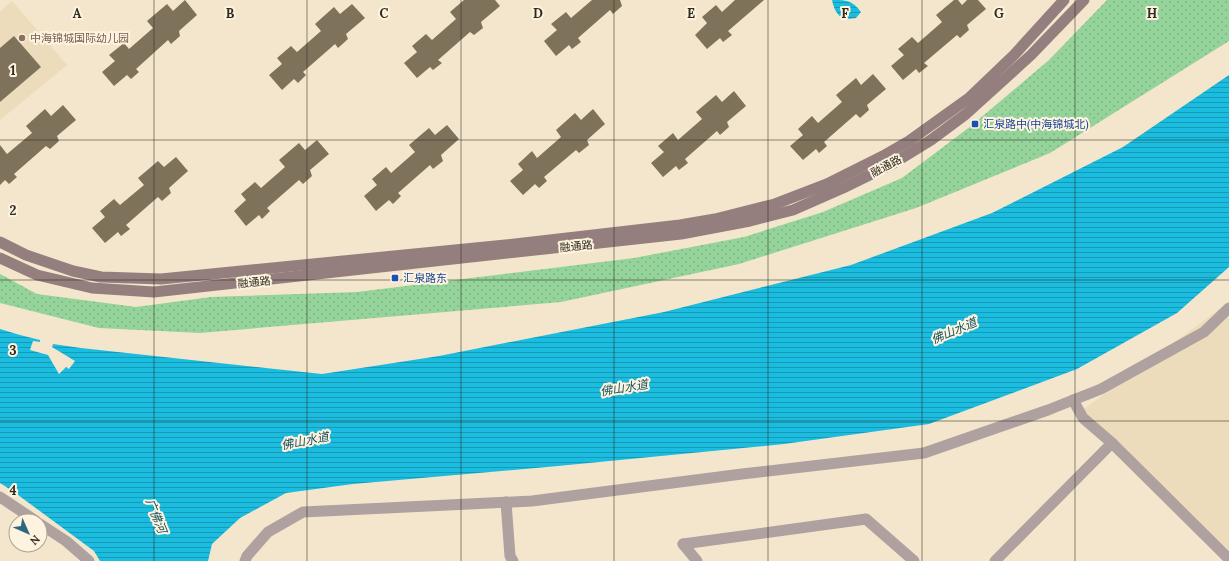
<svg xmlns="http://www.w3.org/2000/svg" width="1229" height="561" font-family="Lora,'Noto Sans SC',serif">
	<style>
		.built { fill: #eddcbb }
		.park { fill: url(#park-dots) }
		.water { fill: url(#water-rules) }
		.building { fill: #7f725b }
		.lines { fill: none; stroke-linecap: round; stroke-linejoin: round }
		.minor { stroke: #afa1a0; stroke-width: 11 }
		.secondary { stroke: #947f7e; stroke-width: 11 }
		.grid { fill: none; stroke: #302b21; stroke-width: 1; stroke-opacity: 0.55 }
		.education-dot { fill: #8d6e63; stroke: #fef3de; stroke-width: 1.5 }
		.transit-dot { fill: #1a4fb4; stroke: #fef3de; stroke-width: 1.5 }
		.labels { text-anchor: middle; stroke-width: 4; stroke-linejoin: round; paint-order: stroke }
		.education-label { font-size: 11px; fill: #785e54; stroke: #fef3de; text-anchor: start }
		.transit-label { font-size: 11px; fill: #164399; stroke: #fef3de; text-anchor: start }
		.street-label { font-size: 11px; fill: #302b21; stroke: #fef3de }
		.water-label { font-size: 12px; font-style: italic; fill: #134f5d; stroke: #fef3de }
		.grid-label { font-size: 13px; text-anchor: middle; font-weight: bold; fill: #302b21; stroke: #fef3de; stroke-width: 4; stroke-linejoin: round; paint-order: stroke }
	</style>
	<defs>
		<pattern id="park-dots" width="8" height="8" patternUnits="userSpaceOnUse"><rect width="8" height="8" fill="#94d39a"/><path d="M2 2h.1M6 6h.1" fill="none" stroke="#80b584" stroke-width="1.8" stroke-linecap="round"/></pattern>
		<pattern id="water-rules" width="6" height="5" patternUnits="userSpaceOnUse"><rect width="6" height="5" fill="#1abcdf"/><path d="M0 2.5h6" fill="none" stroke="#1899b4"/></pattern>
	</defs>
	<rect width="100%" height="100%" fill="#f4e6cc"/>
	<g class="built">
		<path d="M12 1 67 65 0 120V12Z"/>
		<path d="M1229 302V558L1076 415Z"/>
	</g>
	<path class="park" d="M1107 0H1229V41L1050 153 916 208 739 264 561 302 200 333 99 328 0 303V274L37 294 136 307 211 297 357 292 634 258 744 237 823 212 902 178 971 126 1049 60Z"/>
	<g class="water">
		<path d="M832 0C846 0 852 0 861 12L856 18C840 21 835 14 832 0Z"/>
		<path d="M1229 75V267L1177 313 1077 369 929 424 784 444 558 466 353 484 286 493 240 518 212 544 208 561H100L94 551 14 492 0 483V329L20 335 40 340V342L33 341 30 350 48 355 59 374 66 367 69 369 75 361 52 347 53 344 81 348 322 374 439 356 664 312 851 265 992 213 1123 147Z"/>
	</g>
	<g class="building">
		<path d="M185 0 197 15 179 31 180 36 171 44 168 40 136 69 139 72 131 79 127 75 114 86 102 72 115 61 109 55 124 43 129 49 153 28 147 21 167 4 173 11Z"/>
		<path d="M464 0H495L500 6 481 22 483 28 474 35 470 32 438 60 442 63 433 70 430 67 417 78 404 63 417 52 412 46 426 34 432 40 456 19 450 12Z"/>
		<path d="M592 0H620L622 6 613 14 610 10 578 38 581 42 572 49 569 45 556 56 544 41 557 30 551 24 566 12 571 18Z"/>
		<path d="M735 0H764L728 31 732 35 723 42 720 38 707 49 695 35 707 23 702 17 716 5 722 12Z"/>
		<path d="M954 0H958L962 5 967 0H978L986 9 967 25 969 30 960 38 957 35 924 63 928 66 919 73 916 69 903 80 891 66 904 55 898 49 912 37 918 43 942 22 936 15Z"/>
		<path d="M352 4 365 18 346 34 348 39 338 48 335 44 303 72 306 75 298 83 294 79 282 90 269 75 282 64 277 58 291 46 297 52 321 31 315 24 334 7 340 14Z"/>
		<path d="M14 36 41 67 0 102V48Z"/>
		<path d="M873 74 886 89 867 105 869 110 860 118 856 114 824 142 827 146 819 153 816 149 803 160 790 146 803 135 798 129 812 116 818 123 842 102 836 95 856 78 861 85Z"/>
		<path d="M734 91 746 106 727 122 729 127 720 135 717 131 685 159 688 163 679 170 676 166 663 177 651 163 664 152 658 146 673 133 678 140 702 119 696 112 716 95 722 102Z"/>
		<path d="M63 105 76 120 57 136 59 141 50 149 46 146 14 174 17 177 9 184 5 180 0 185V145L7 154 32 133 26 126 45 109 51 116Z"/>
		<path d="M593 109 605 124 587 140 589 145 579 153 576 150 544 177 547 181 539 188 535 184 523 195 510 181 523 170 518 164 532 151 537 158 561 137 556 130 575 113 581 120Z"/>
		<path d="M447 125 459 139 441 155 443 161 433 169 430 165 398 193 401 196 393 204 389 200 376 211 364 196 377 185 372 179 386 167 391 173 415 152 409 145 429 128 435 135Z"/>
		<path d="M317 140 329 154 310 170 312 176 303 184 299 180 267 208 270 211 262 219 259 215 246 226 234 211 246 200 241 194 255 182 261 188 285 167 279 160 299 143 305 150Z"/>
		<path d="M176 157 188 171 169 188 171 193 162 201 158 197 126 225 130 229 121 236 118 232 105 243 92 228 105 217 100 211 114 199 120 205 144 185 138 178 158 161 164 167Z"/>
	</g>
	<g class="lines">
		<g class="minor">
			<path d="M1073 400 1083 418 1112 443 1229 559"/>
			<path d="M0 497 36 521"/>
			<path d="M506 502 510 556 513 561"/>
			<path d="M40 524 66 541 89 561"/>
			<path d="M683 544 866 519 914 561"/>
			<path d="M683 544 697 561"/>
			<path d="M245 561 247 556 268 532 303 512 532 501 742 474 924 453 1048 410 1101 389 1204 332 1229 308"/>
			<path d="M995 561 1112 443"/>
		</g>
		<g class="secondary">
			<path d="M0 242 26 255 73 271 101 277 161 279 515 244 680 225 715 219 775 204 827 184 883 156 909 141 969 98 1014 55 1064 0"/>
			<path d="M0 258 37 275 92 288 154 292 681 234 750 221 793 210 843 188 892 164 931 140 966 114 1031 55 1084 0"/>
		</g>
	</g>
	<path class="grid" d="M154 0V561M307 0V561M461 0V561M614 0V561M768 0V561M922 0V561M1075 0V561M0 140H1229M0 280H1229M0 421H1229"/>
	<circle class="education-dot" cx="22" cy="38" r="4"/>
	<g class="transit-dot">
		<rect x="971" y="120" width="8" height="8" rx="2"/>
		<rect x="391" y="274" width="8" height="8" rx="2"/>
	</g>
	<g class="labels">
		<g class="education-label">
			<text x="30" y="42">中海锦城国际幼儿园</text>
		</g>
		<g class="transit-label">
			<text x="983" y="128">汇泉路中(中海锦城北)</text>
			<text x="403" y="282">汇泉路东</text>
		</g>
		<g class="street-label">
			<text transform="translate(886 166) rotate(-28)" y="4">融通路</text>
			<text transform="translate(576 246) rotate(-6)" y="4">融通路</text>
			<text transform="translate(254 282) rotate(-6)" y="4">融通路</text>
		</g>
		<g class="water-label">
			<text transform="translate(954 331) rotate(-23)" y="4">佛山水道</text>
			<text transform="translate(624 388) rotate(-9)" y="4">佛山水道</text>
			<text transform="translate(305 441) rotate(-11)" y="4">佛山水道</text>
			<text transform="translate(156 516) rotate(68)" y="4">广佛河</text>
		</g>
	</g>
	<g class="grid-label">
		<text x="77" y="18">A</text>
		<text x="230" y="18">B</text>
		<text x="384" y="18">C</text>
		<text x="538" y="18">D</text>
		<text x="691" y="18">E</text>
		<text x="845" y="18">F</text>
		<text x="999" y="18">G</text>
		<text x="1152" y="18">H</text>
		<text x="13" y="75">1</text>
		<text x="13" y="215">2</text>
		<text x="13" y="355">3</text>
		<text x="13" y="495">4</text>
	</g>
	<g transform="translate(28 533) rotate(135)"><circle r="19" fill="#fef3de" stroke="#aca392"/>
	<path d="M0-3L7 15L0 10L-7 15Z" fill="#2e6780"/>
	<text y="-6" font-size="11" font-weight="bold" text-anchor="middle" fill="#302b21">N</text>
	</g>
</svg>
